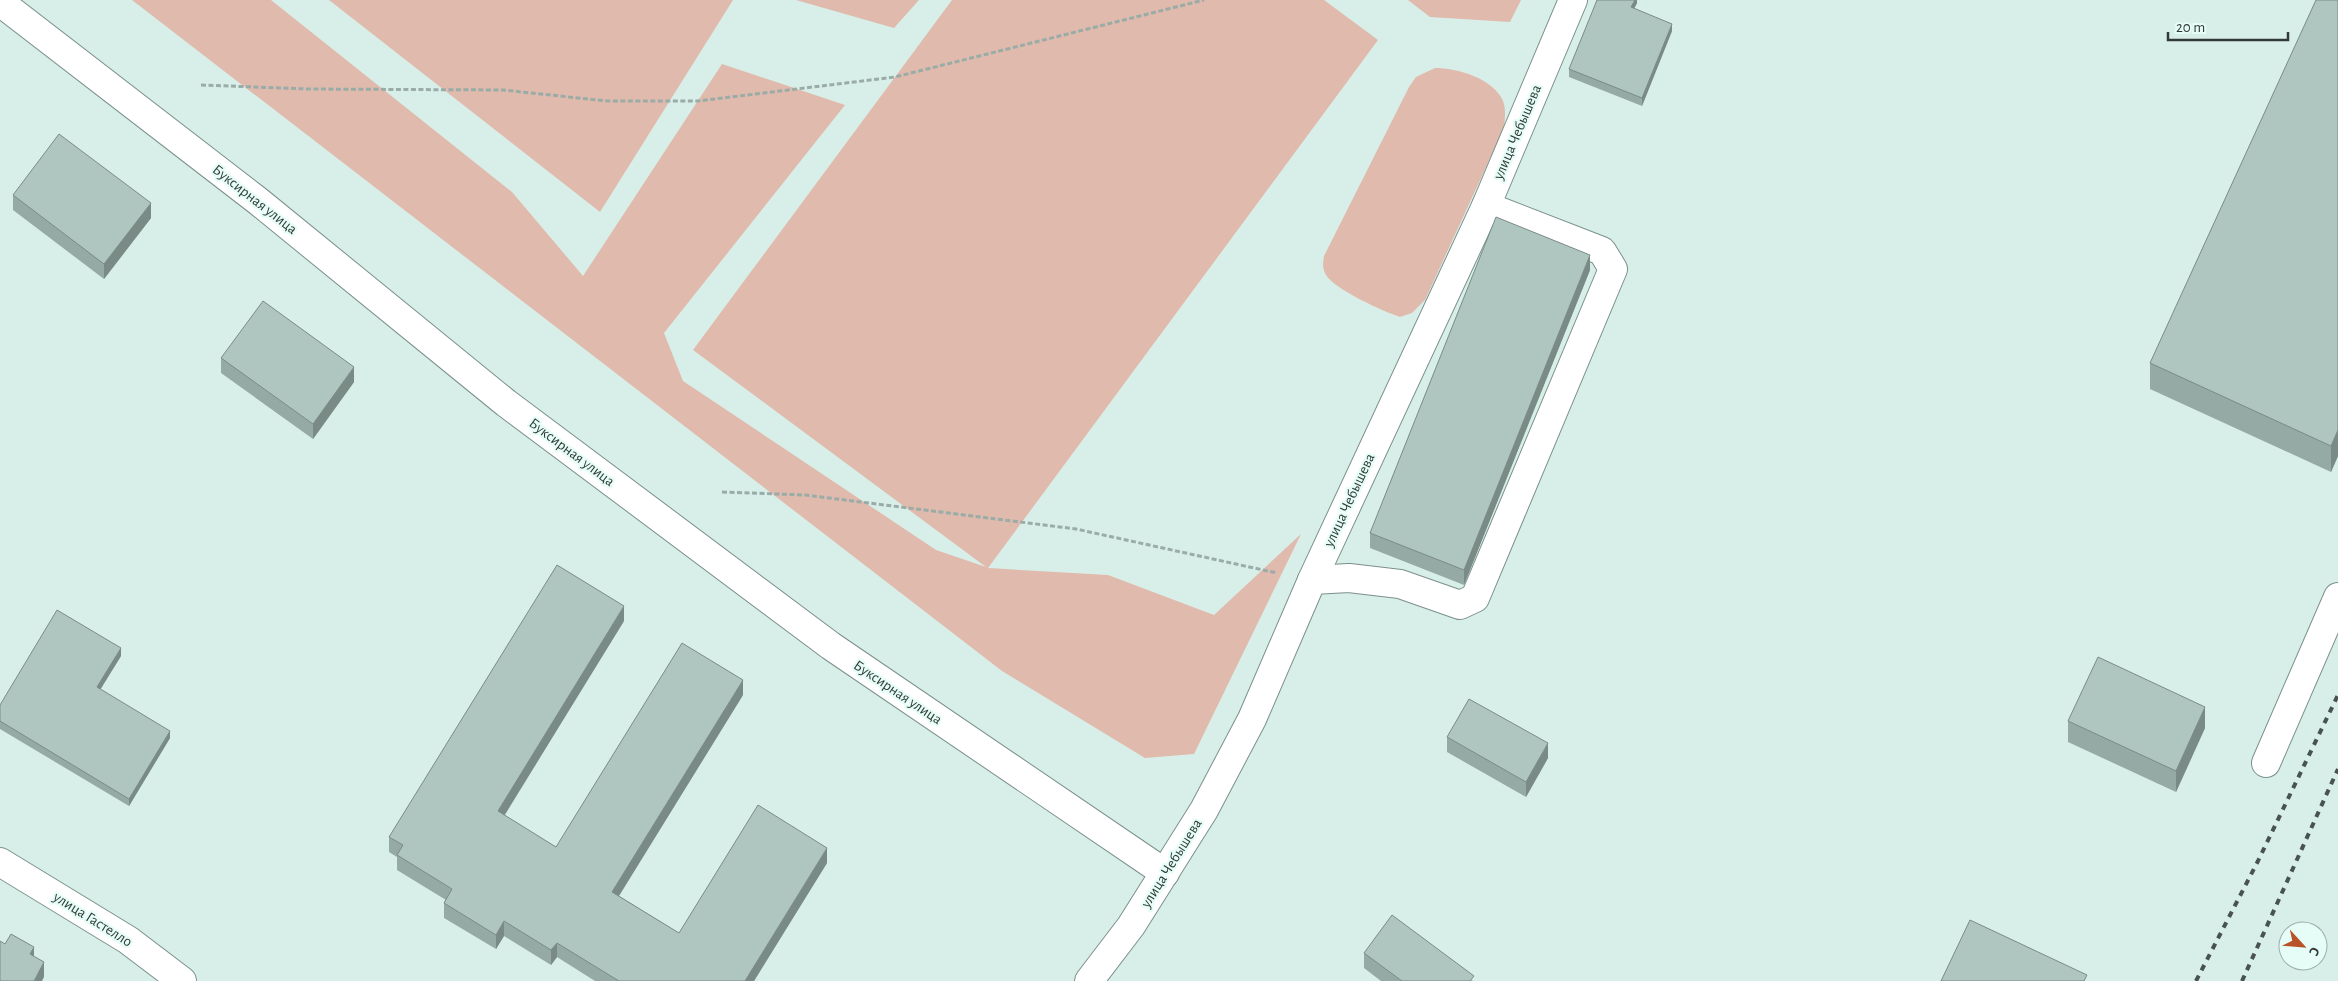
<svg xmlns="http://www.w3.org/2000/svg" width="2338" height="981" font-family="'Alegreya Sans',sans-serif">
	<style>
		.green { fill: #e0baac }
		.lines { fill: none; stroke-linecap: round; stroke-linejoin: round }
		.minor-casing { stroke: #7b908a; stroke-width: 30 }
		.path { stroke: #9aaca7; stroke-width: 3; stroke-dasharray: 5 2.5; stroke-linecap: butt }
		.minor { stroke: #fff; stroke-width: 28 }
		.rail { stroke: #48534f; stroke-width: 4; stroke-dasharray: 6 6; stroke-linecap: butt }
		.wall { fill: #96aaa5 }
		.shaded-wall { fill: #7a8b86 }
		.building { fill: #afc6c0; stroke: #7a8b86 }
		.labels { text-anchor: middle; stroke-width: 4.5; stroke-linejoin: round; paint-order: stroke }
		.street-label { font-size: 15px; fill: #313a37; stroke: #e5fdf6 }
	</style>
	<rect width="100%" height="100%" fill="#d8efe9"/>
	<g class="green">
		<path d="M132 0H271L512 192 583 276 722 64 845 105 664 333 683 381 936 550 986 567 693 350 952 0H1324L1378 40 988 568 1108 575 1214 615 1301 534 1194 754 1145 758 1002 671Z"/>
		<path d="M329 0H733L600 212Z"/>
		<path d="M796 0H919L894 28Z"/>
		<path d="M1408 0H1521L1510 22 1430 17Z"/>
		<path d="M1435 68C1457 68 1493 78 1503 101 1506 109 1505 119 1504 128L1425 300 1412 313 1400 317C1384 312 1334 289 1326 275 1322 268 1323 262 1324 256L1409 87 1416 77Z"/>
	</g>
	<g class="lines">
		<defs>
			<g id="minor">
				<path d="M0 2 258 201 506 403 831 646 1165 873"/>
				<path d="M1312 580 1349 578 1400 584 1460 605 1475 598 1613 269 1602 251 1486 206"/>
				<path d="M2266 763 2338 597"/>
				<path d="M0 862 128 940 182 981"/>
				<path d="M1089 981 1131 926 1204 810 1252 719 1312 580 1486 206 1573 0"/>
			</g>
		</defs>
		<use href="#minor" class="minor-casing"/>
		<g class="path">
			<path d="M201 85 308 89 503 90 607 101H698L895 77 1204 0"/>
			<path d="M722 492 805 495 1076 529 1277 573"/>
		</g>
		<use href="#minor" class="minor"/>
		<g class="rail">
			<path d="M2196 981 2258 861 2338 695"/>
			<path d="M2242 981 2338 769"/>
		</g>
	</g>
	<g class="wall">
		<path d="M1637 0V3L1634 8 1672 31 1642 106 1569 77V69Z"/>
		<path d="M2338 0V456L2331 472 2150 389V363Z"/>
		<path d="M13 195 151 218 104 279 13 210Z"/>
		<path d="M1590 270 1464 585 1370 548V533Z"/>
		<path d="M221 358 354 382 313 439 221 373Z"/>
		<path d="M624 621 504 815 556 847 743 695 619 896 679 933 827 863 754 981H595L557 957 551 965 504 936 496 949 444 918V903L446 900 397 870V857L389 852V837Z"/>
		<path d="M121 656 100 689 170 738 129 806 0 729V705Z"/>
		<path d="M2068 721 2205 728 2176 792 2068 742Z"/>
		<path d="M1447 737 1548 758 1526 797 1447 752Z"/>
		<path d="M1364 953 1474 981H1381L1364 968Z"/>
	</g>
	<g class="shaded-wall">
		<path d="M1635 0H1637V3L1631 15V7Z"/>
		<path d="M1672 24V31L1642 106V98Z"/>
		<path d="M151 203V218L104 279V264Z"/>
		<path d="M1590 255V270L1464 585V570Z"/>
		<path d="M354 367V382L313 439V424Z"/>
		<path d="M2338 430V456L2331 472V446Z"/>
		<path d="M624 606V621L498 826V811Z"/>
		<path d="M121 648V656L97 695V687Z"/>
		<path d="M743 680V695L612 907V892Z"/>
		<path d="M2205 707V728L2176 792V771Z"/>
		<path d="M170 731V738L129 806V799Z"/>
		<path d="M1548 743V758L1526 797V782Z"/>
		<path d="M827 848V863L754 981H745Z"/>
		<path d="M504 921V936L496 949V935Z"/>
		<path d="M557 943V957L551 965V950Z"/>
		<path d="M34 947V962L30 954Z"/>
		<path d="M44 962V977L42 981H34Z"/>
	</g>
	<g class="building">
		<path d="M1597 0H1635L1631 7 1672 24 1642 98 1569 69Z"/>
		<path d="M2316 0H2338V430L2331 446 2150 363Z"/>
		<path d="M59 134 151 203 104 264 13 195Z"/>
		<path d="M1496 217 1590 255 1464 570 1370 533Z"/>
		<path d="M263 301 354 367 313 424 221 358Z"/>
		<path d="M557 565 624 606 498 811 556 847 682 643 743 680 612 892 679 933 758 805 827 848 745 981H619L557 943 551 950 504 921 496 935 444 903 452 889 397 855 403 845 389 837Z"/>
		<path d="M57 610 121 648 97 687 170 731 129 799 0 721V705Z"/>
		<path d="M2098 657 2205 707 2176 771 2068 721Z"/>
		<path d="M1469 699 1548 743 1526 782 1447 737Z"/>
		<path d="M1392 915 1474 976 1470 981H1402L1364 953Z"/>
		<path d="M1970 920 2087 975 2084 981H1941Z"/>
		<path d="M11 934 34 947 30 954 44 962 34 981H0V941L5 944Z"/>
	</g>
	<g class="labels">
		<g class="street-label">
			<text transform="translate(1517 132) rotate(-67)" y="5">улица Чебышева</text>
			<text transform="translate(255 199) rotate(38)" y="5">Буксирная улица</text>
			<text transform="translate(572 452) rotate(37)" y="5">Буксирная улица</text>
			<text transform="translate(1349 500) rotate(-65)" y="5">улица Чебышева</text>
			<text transform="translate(898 692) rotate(34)" y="5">Буксирная улица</text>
			<text transform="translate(1171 863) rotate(-58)" y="5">улица Чебышева</text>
			<text transform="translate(93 919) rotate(32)" y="5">улица Гастелло</text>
		</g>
	</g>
	<g transform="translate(2303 946) rotate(116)"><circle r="24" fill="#e5fdf6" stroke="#9dafaa"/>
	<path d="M0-4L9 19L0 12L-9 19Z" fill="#b95229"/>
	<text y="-8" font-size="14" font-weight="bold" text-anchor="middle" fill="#313a37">С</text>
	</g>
	<path d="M2168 32v8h120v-8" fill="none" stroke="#313a37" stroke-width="2.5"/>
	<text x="2176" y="32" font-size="15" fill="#313a37" stroke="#e5fdf6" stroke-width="4" paint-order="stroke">20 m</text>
</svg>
